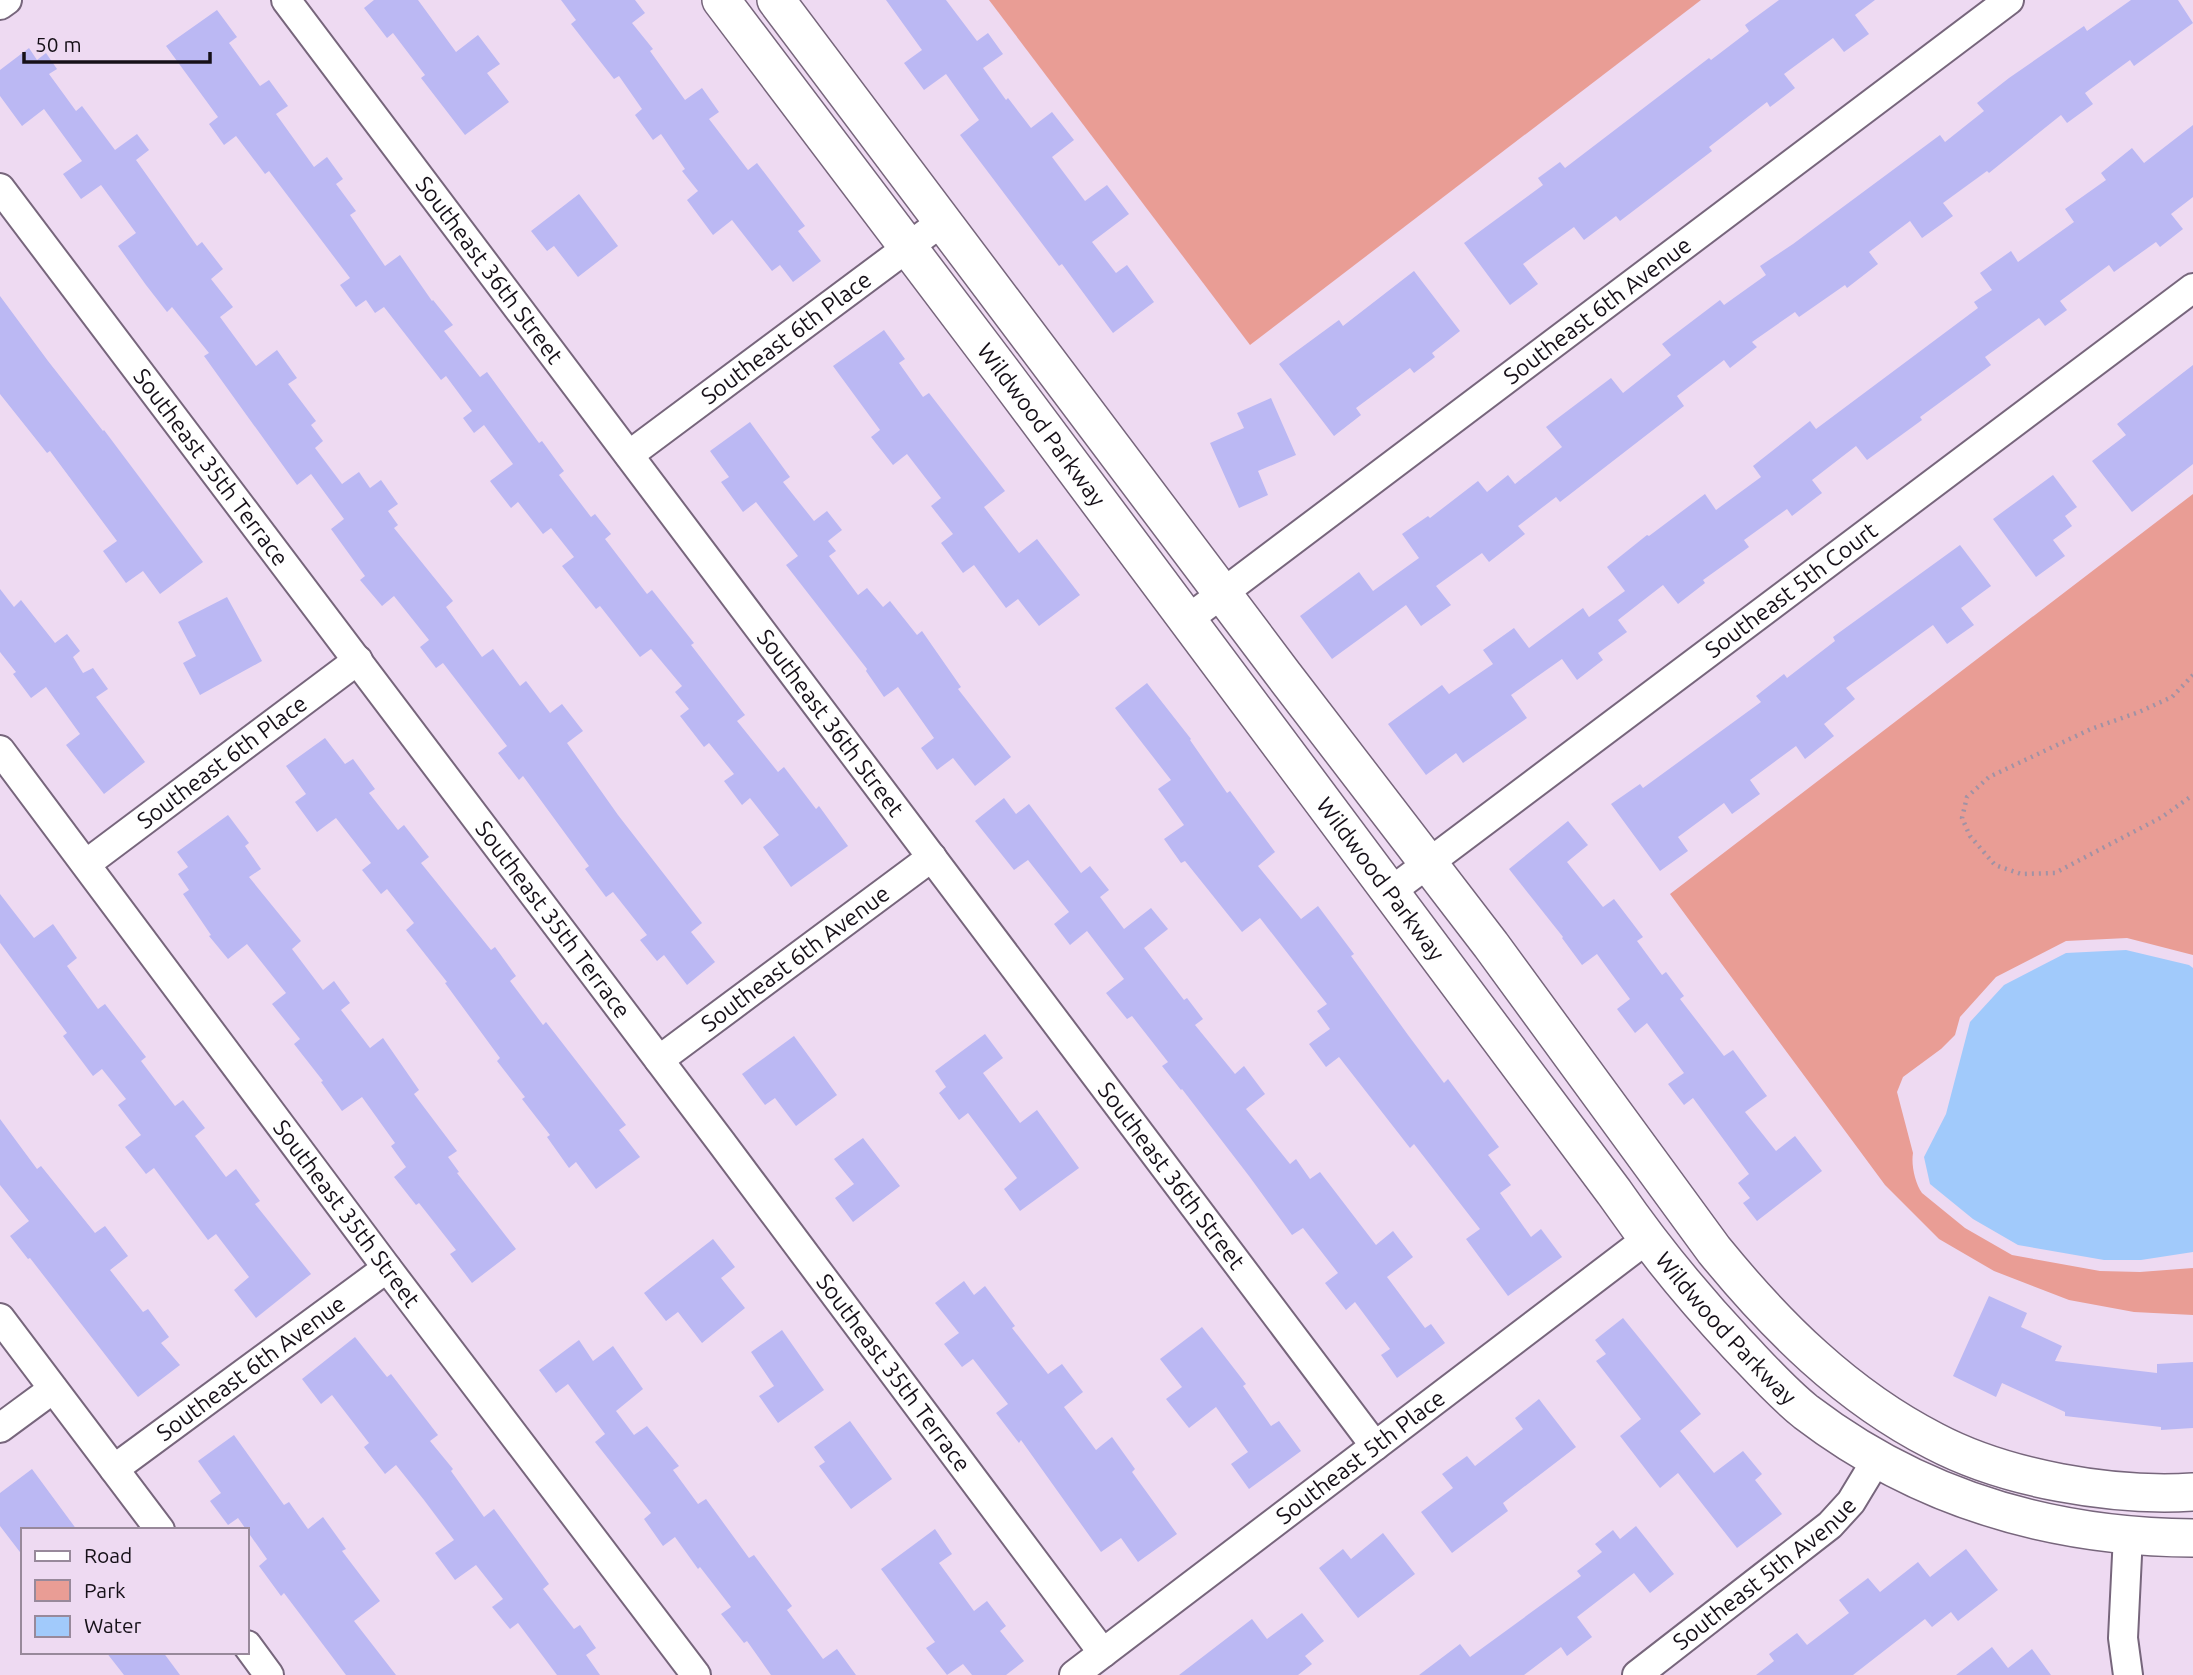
<svg xmlns="http://www.w3.org/2000/svg" width="2193" height="1675" font-family="Ubuntu,sans-serif">
	<style>
		.green { fill: #e99d95 }
		.water { fill: #a1cafb }
		.building { fill: #bbb8f3 }
		.lines { fill: none; stroke-linecap: round; stroke-linejoin: round }
		.minor-casing { stroke: #77667c; stroke-width: 32 }
		.tertiary-casing { stroke: #77667c; stroke-width: 40 }
		.path { stroke: #a192a4; stroke-width: 4.5; stroke-dasharray: 2 5; stroke-linecap: butt }
		.minor { stroke: #fff; stroke-width: 28 }
		.tertiary { stroke: #fff; stroke-width: 37 }
		.labels { text-anchor: middle; stroke-width: 6; stroke-linejoin: round; paint-order: stroke }
		.street-label { font-size: 23px; fill: #161018; stroke: #eedaf2 }
	</style>
	<rect width="100%" height="100%" fill="#eedaf2"/>
	<g class="green">
		<path d="M989 0H1701L1250 345Z"/>
		<path d="M2193 494V955L2127 938 2066 941 1996 977 1960 1017 1955 1035 1941 1049 1903 1077 1897 1092 1913 1153C1911 1165 1915 1183 1922 1193L1965 1228 2012 1255 2100 1271 2140 1272 2193 1268V1315L2134 1312 2069 1300 1994 1271 1939 1239 1885 1185 1670 894Z"/>
	</g>
	<path class="water" d="M2126 950 2189 965 2193 968V1252L2141 1260H2104L2018 1245 1973 1219 1930 1184 1924 1157 1946 1114 1970 1022 2004 985 2066 953Z"/>
	<g class="building">
		<path d="M374 0H418L456 52 478 35 500 64 487 73 509 102 465 135 421 78 425 75 393 33 387 38 364 8Z"/>
		<path d="M561 0H635L645 13 632 23 653 49 650 51 685 100 702 88 719 112 709 119 748 170 757 163 805 226 798 231 821 261 793 282 780 265 772 271 732 220 713 235 687 200 698 191 682 171 685 169 661 134 653 140 635 115 642 109 619 76 614 79 571 24 576 20Z"/>
		<path d="M886 0H946L977 41 988 33 1003 54 983 68 1006 100 1008 98 1031 128 1052 112 1074 140 1052 157 1085 201 1107 185 1129 214 1092 242 1116 273 1127 265 1154 302 1113 333 1062 264 1059 266 960 135 979 120 946 74 924 90 904 63 922 50Z"/>
		<path d="M1779 0H1875L1855 15 1869 34 1844 52 1833 38 1784 74 1795 88 1770 107 1767 102 1709 147 1712 151 1620 221 1616 216 1584 240 1574 227 1523 264 1538 284 1510 305 1464 243 1543 185 1538 178 1560 162 1565 168 1709 58 1711 60 1749 31 1745 25Z"/>
		<path d="M2131 0H2178L2193 23 2134 66 2130 60 2085 93 2093 104 2067 123 2061 115 1989 173 1987 171 1943 203 1953 216 1922 238 1910 221 1869 252 1878 264 1847 288 1845 285 1799 317 1795 312 1752 342 1757 347 1730 368 1724 360 1677 396 1684 406 1560 502 1556 497 1518 526 1525 534 1489 562 1482 553 1436 586 1451 605 1421 626 1406 605 1332 659 1300 616 1359 572 1373 591 1419 558 1402 534 1428 516 1430 518 1478 481 1487 492 1508 475 1515 484 1562 447 1546 427 1611 378 1623 393 1671 355 1662 344 1720 300 1724 305 1766 275 1760 266 1793 244 1940 135 1945 142 1984 111 1977 103 2009 78 2084 26 2087 31Z"/>
		<path d="M217 10 237 37 229 43 260 86 269 80 288 106 276 114 314 167 327 157 343 179 336 184 356 211 350 215 385 266 400 255 432 301 433 300 453 325 444 331 480 377 487 372 539 443 542 441 564 471 559 475 591 517 595 514 611 534 605 539 647 594 652 590 694 643 691 645 745 715 737 721 778 772 784 767 816 809 819 806 848 846 791 887 763 847 779 835 750 798 742 805 724 781 734 774 709 743 704 747 680 716 689 709 675 692 682 686 651 649 640 657 600 606 596 609 562 566 574 557 551 528 543 534 518 502 511 508 490 481 513 464 484 425 474 433 463 418 472 411 446 376 441 380 384 307 375 313 366 300 356 307 340 285 350 278 269 171 265 174 236 136 224 145 209 124 218 117 166 46Z"/>
		<path d="M29 48 37 60 46 53 57 69 49 74 76 111 82 106 115 150 137 134 149 150 136 160 197 246 202 242 223 269 211 279 233 307 220 317 256 366 277 350 297 378 288 384 316 421 311 425 323 441 315 448 342 484 359 472 370 488 381 480 398 504 388 511 398 525 394 528 453 601 446 607 482 657 493 649 520 686 526 681 550 713 562 704 583 731 567 743 618 815 702 923 691 932 715 962 687 985 664 955 657 961 640 940 647 935 613 892 606 897 585 869 589 866 523 776 519 780 498 753 507 746 443 663 436 668 420 647 429 640 394 596 382 606 360 580 365 576 331 529 344 519 311 474 297 485 204 356 209 353 172 307 167 312 146 285 118 246 136 233 101 185 81 199 63 174 82 161 44 109 22 126 0 96V70Z"/>
		<path d="M2193 125V197L2171 214 2183 229 2160 247 2156 242 2114 272 2109 265 2060 301 2067 310 2045 326 2039 318 1985 357 1991 365 1920 417 1922 420 1867 460 1856 446 1812 480 1822 493 1792 516 1787 509 1744 540 1749 547 1703 580 1705 583 1678 604 1663 585 1618 620 1627 632 1598 653 1603 660 1577 680 1562 659 1511 695 1527 718 1463 763 1456 753 1426 775 1388 724 1442 685 1449 694 1493 664 1483 650 1514 628 1529 648 1583 608 1589 617 1625 591 1607 567 1647 535 1649 536 1705 494 1716 510 1761 477 1753 466 1810 421 1816 429 1978 308 1974 302 1992 290 1980 273 2011 251 2018 262 2074 222 2065 209 2106 180 2101 173 2132 148 2144 163Z"/>
		<path d="M579 194 618 246 578 277 554 246 547 251 531 231Z"/>
		<path d="M1414 271 1460 331 1432 353 1435 357 1414 373 1410 368 1356 408 1361 415 1334 436 1279 364 1339 320 1343 326Z"/>
		<path d="M0 296 48 361 103 431 104 430 203 562 160 594 143 571 126 583 103 551 117 541 50 451 47 453 0 394Z"/>
		<path d="M884 330 905 359 899 363 923 397 929 393 1005 491 984 507 1019 553 1037 539 1080 595 1039 626 1018 599 1006 608 974 565 963 573 941 543 953 534 931 506 941 498 907 454 893 465 871 437 880 430 833 366Z"/>
		<path d="M2193 365V464L2132 512 2092 461 2126 435 2117 424Z"/>
		<path d="M1271 398 1296 455 1258 471 1268 495 1239 508 1210 443 1244 428 1237 413Z"/>
		<path d="M750 422 790 477 783 482 814 521 827 511 842 530 828 541 836 551 829 556 858 595 867 588 883 607 890 601 917 635 922 631 961 687 958 689 1011 757 975 786 953 758 937 770 921 748 934 738 898 687 884 697 866 671 867 669 786 565 798 556 756 502 743 512 721 482 729 477 710 451Z"/>
		<path d="M2053 475 2077 507 2065 516 2072 526 2053 540 2065 556 2036 577 1993 519Z"/>
		<path d="M1960 545 1991 586 1961 608 1974 625 1947 644 1933 625 1846 688 1855 699 1824 724 1834 736 1805 759 1796 746 1750 780 1760 794 1732 814 1724 803 1678 837 1688 851 1660 871 1611 804 1640 784 1643 788 1761 702 1756 696 1784 674 1787 678 1835 641 1833 637Z"/>
		<path d="M0 589 14 607 21 600 55 643 67 634 80 651 73 657 83 673 93 668 108 689 96 697 145 762 104 794 66 745 80 734 46 687 31 698 13 674 16 672 0 652Z"/>
		<path d="M227 597 262 661 200 695 183 663 196 656 178 622Z"/>
		<path d="M1147 683 1191 739 1190 740 1227 793 1230 791 1275 852 1258 866 1301 919 1318 906 1354 954 1351 956 1408 1035 1444 1083 1448 1079 1499 1147 1488 1155 1511 1185 1500 1193 1531 1237 1541 1229 1562 1257 1508 1296 1466 1239 1480 1229 1414 1144 1410 1148 1339 1057 1326 1067 1309 1044 1330 1029 1317 1011 1327 1004 1260 918 1242 932 1185 861 1181 863 1164 839 1184 825 1158 789 1171 780 1115 708Z"/>
		<path d="M325 738 345 764 353 759 375 789 369 793 398 830 404 825 429 857 421 863 491 950 495 947 516 976 510 981 543 1025 546 1022 626 1125 619 1130 640 1157 596 1189 576 1162 569 1168 547 1137 550 1135 522 1099 525 1097 497 1061 500 1058 445 983 447 982 406 930 414 923 387 889 381 894 362 870 371 863 336 818 317 832 295 802 306 794 286 766Z"/>
		<path d="M1004 798 1016 814 1029 804 1081 873 1090 866 1109 890 1100 897 1124 929 1151 908 1168 929 1144 948 1184 1000 1187 998 1203 1019 1195 1025 1235 1074 1244 1066 1265 1094 1246 1109 1290 1164 1296 1159 1310 1179 1320 1172 1376 1245 1393 1231 1413 1257 1387 1277 1425 1328 1431 1324 1445 1343 1397 1378 1381 1355 1390 1349 1355 1302 1346 1310 1325 1283 1338 1273 1303 1228 1292 1235 1249 1176 1182 1089 1181 1090 1162 1066 1168 1062 1132 1016 1127 1019 1106 993 1124 979 1087 931 1070 945 1054 924 1069 912 1028 860 1014 870 975 821Z"/>
		<path d="M228 815 249 843 245 846 261 869 249 877 301 941 292 949 323 990 334 981 350 1003 341 1010 370 1048 383 1038 419 1090 414 1094 457 1151 448 1157 459 1172 457 1173 516 1249 472 1283 450 1254 456 1250 419 1203 416 1205 394 1177 406 1167 391 1146 395 1143 362 1097 342 1111 321 1082 323 1081 294 1044 300 1039 272 1004 286 993 247 944 228 959 209 936 211 935 183 894 189 890 178 874 188 867 177 852Z"/>
		<path d="M1568 821 1588 845 1567 862 1603 907 1614 899 1643 937 1637 941 1662 975 1666 972 1684 996 1680 999 1724 1056 1733 1050 1767 1096 1745 1112 1776 1151 1795 1136 1822 1171 1757 1221 1743 1203 1750 1198 1738 1183 1749 1174 1693 1098 1684 1105 1668 1084 1684 1073 1647 1023 1635 1033 1617 1009 1630 999 1597 954 1582 965 1562 938 1563 937 1509 869Z"/>
		<path d="M0 894 34 938 53 924 77 958 67 966 98 1009 105 1004 146 1057 141 1061 175 1106 183 1100 205 1128 195 1136 226 1177 236 1169 260 1201 255 1204 311 1274 256 1318 234 1290 249 1277 216 1234 208 1240 154 1168 146 1174 125 1147 141 1135 118 1105 126 1099 102 1069 93 1076 63 1036 67 1033 0 943Z"/>
		<path d="M985 1034 1003 1058 983 1073 1020 1123 1037 1110 1079 1168 1020 1211 1004 1189 1017 1178 968 1113 959 1120 939 1093 946 1087 935 1071Z"/>
		<path d="M794 1036 837 1095 796 1126 775 1098 765 1105 742 1074Z"/>
		<path d="M0 1119 37 1169 41 1166 95 1233 105 1226 128 1256 110 1270 143 1312 148 1309 169 1337 161 1343 180 1365 138 1397 30 1258 28 1259 10 1236 29 1221 0 1185Z"/>
		<path d="M863 1138 900 1186 853 1222 835 1198 854 1184 834 1159Z"/>
		<path d="M713 1239 735 1267 721 1278 745 1308 702 1343 678 1312 666 1321 644 1293Z"/>
		<path d="M964 1281 974 1295 985 1286 1015 1326 1012 1328 1048 1374 1062 1364 1083 1392 1064 1407 1096 1450 1112 1437 1135 1469 1132 1472 1177 1534 1138 1562 1121 1538 1101 1552 1021 1440 1019 1443 996 1413 1008 1404 973 1359 962 1367 944 1344 959 1333 935 1303Z"/>
		<path d="M1989 1296 2027 1313 2021 1327 2062 1346 2055 1361 2157 1373V1364L2193 1362V1428L2161 1430V1427L2065 1416V1412L2002 1383 1996 1397 1953 1376Z"/>
		<path d="M1623 1318 1701 1414 1680 1431 1714 1473 1743 1451 1762 1474 1755 1480 1782 1514 1737 1548 1678 1473 1660 1488 1620 1436 1641 1419 1596 1361 1606 1354 1595 1340Z"/>
		<path d="M1202 1327 1246 1384 1243 1386 1271 1426 1279 1421 1301 1451 1249 1489 1231 1464 1248 1452 1216 1407 1189 1428 1166 1399 1182 1387 1160 1359Z"/>
		<path d="M782 1330 824 1390 778 1423 759 1396 774 1386 751 1352Z"/>
		<path d="M355 1337 387 1377 391 1374 438 1435 430 1441 453 1469 451 1471 484 1517 494 1509 549 1584 543 1589 574 1629 580 1625 596 1648 586 1655 600 1675H557L518 1623 510 1629 492 1607 503 1599 476 1565 455 1580 435 1553 454 1540 424 1500 396 1465 385 1474 364 1447 369 1443 332 1395 321 1404 302 1379Z"/>
		<path d="M579 1340 593 1361 613 1346 643 1389 616 1411 634 1435 647 1426 679 1466 673 1470 698 1504 706 1499 749 1558 754 1555 792 1606 787 1610 823 1659 837 1649 856 1675H771L747 1641 744 1643 721 1614 731 1607 700 1567 698 1569 675 1537 663 1546 644 1519 651 1513 595 1442 605 1434 568 1384 556 1393 539 1370Z"/>
		<path d="M1539 1399 1576 1447 1503 1503 1508 1511 1452 1553 1421 1512 1453 1488 1442 1474 1467 1456 1475 1466 1523 1429 1515 1418Z"/>
		<path d="M850 1421 892 1479 851 1509 819 1466 825 1462 814 1447Z"/>
		<path d="M234 1435 284 1505 289 1502 308 1529 323 1517 346 1549 342 1551 380 1601 354 1621 396 1675H346L284 1593 281 1596 259 1566 267 1559 238 1518 228 1525 210 1501 221 1493 198 1461Z"/>
		<path d="M32 1469 77 1530H23V1556L0 1526V1493Z"/>
		<path d="M1636 1526 1674 1574 1650 1593 1634 1573 1577 1617 1592 1637 1567 1656 1561 1647 1524 1675H1419L1460 1644 1470 1657 1581 1576 1577 1571 1602 1552 1595 1544 1613 1530 1620 1539Z"/>
		<path d="M935 1529 952 1554 939 1563 974 1611 987 1601 1006 1626 1000 1631 1024 1661 1006 1675H972L963 1664 947 1675 926 1648 935 1642 881 1569Z"/>
		<path d="M1383 1533 1415 1574 1358 1618 1319 1568 1343 1549 1351 1559Z"/>
		<path d="M1966 1549 1998 1590 1958 1621 1951 1612 1932 1627 1925 1619 1853 1675H1756L1774 1661 1769 1654 1797 1633 1807 1645 1849 1613 1839 1600 1868 1578 1880 1592 1918 1562 1930 1577Z"/>
		<path d="M1302 1613 1324 1641 1305 1656 1312 1664 1298 1675H1179L1252 1619 1267 1639Z"/>
		<path d="M1992 1647 2008 1668 2032 1649 2051 1675H1956Z"/>
		<path d="M106 1652H163L180 1675H124Z"/>
	</g>
	<g class="lines">
		<defs>
			<g id="minor">
				<path id="s1" d="M286 0 1375 1446"/>
				<path d="M0 5 7 0"/>
				<path id="s2" d="M0 188 721 1142 1103 1653"/>
				<path id="s3" d="M629 455 943 221"/>
				<path id="s4" d="M1187 620 2009 0"/>
				<path id="s5" d="M0 750 387 1268 696 1675"/>
				<path id="s6" d="M86 864 358 660"/>
				<path id="s7" d="M1390 892 2193 288"/>
				<path id="s8" d="M659 1060 932 857"/>
				<path d="M0 1318 160 1530"/>
				<path d="M0 1428 53 1389"/>
				<path id="s9" d="M114 1469 387 1268"/>
				<path d="M2128 1535 2123 1638 2128 1675"/>
				<path d="M247 1645 269 1675"/>
				<path id="s10" d="M1074 1675 1647 1239"/>
				<path id="s11" d="M1637 1675 1830 1525 1851 1502 1877 1459"/>
			</g>
			<g id="tertiary">
				<path id="s12" d="M721 0 1003 373 1614 1192C1652 1247 1693 1297 1738 1345 1760 1368 1781 1392 1806 1412 1920 1499 2051 1537 2193 1538"/>
				<path d="M776 0 1283 674 1491 945 1714 1250C1776 1326 1846 1396 1934 1441 2006 1479 2112 1497 2193 1492"/>
			</g>
		</defs>
		<use href="#minor" class="minor-casing"/>
		<use href="#tertiary" class="tertiary-casing"/>
		<path class="path" d="M2193 675 2172 697 2139 712 2091 729 1989 777 1967 797 1962 818 1970 836 1995 865 2021 874 2055 873 2162 817 2193 795"/>
		<use href="#minor" class="minor"/>
		<use href="#tertiary" class="tertiary"/>
	</g>
	<g class="labels">
		<g class="street-label">
			<text dy="8" stroke="none"><textPath href="#s1" startOffset="338">Southeast 36th Street</textPath></text>
			<text dy="8" stroke="none"><textPath href="#s4" startOffset="514">Southeast 6th Avenue</textPath></text>
			<text dy="8" stroke="none"><textPath href="#s3" startOffset="196">Southeast 6th Place</textPath></text>
			<text dy="8" stroke="none"><textPath href="#s12" startOffset="532">Wildwood Parkway</textPath></text>
			<text dy="8" stroke="none"><textPath href="#s2" startOffset="350">Southeast 35th Terrace</textPath></text>
			<text dy="8" stroke="none"><textPath href="#s7" startOffset="502">Southeast 5th Court</textPath></text>
			<text dy="8" stroke="none"><textPath href="#s1" startOffset="905">Southeast 36th Street</textPath></text>
			<text dy="8" stroke="none"><textPath href="#s6" startOffset="170">Southeast 6th Place</textPath></text>
			<text dy="8" stroke="none"><textPath href="#s12" startOffset="1099">Wildwood Parkway</textPath></text>
			<text dy="8" stroke="none"><textPath href="#s2" startOffset="917">Southeast 35th Terrace</textPath></text>
			<text dy="8" stroke="none"><textPath href="#s8" startOffset="170">Southeast 6th Avenue</textPath></text>
			<text dy="8" stroke="none"><textPath href="#s1" startOffset="1472">Southeast 36th Street</textPath></text>
			<text dy="8" stroke="none"><textPath href="#s5" startOffset="579">Southeast 35th Street</textPath></text>
			<text dy="8" stroke="none"><textPath href="#s12" startOffset="1666">Wildwood Parkway</textPath></text>
			<text dy="8" stroke="none"><textPath href="#s9" startOffset="170">Southeast 6th Avenue</textPath></text>
			<text dy="8" stroke="none"><textPath href="#s2" startOffset="1484">Southeast 35th Terrace</textPath></text>
			<text dy="8" stroke="none"><textPath href="#s10" startOffset="360">Southeast 5th Place</textPath></text>
			<text dy="8" stroke="none"><textPath href="#s11" startOffset="163">Southeast 5th Avenue</textPath></text>
		</g>
	</g>
	<rect x="21" y="1528" width="228" height="126" fill="#eedaf2" stroke="#98899b" stroke-width="2"/>
	<rect x="35" y="1551" width="35" height="10" fill="#ffffff" stroke="#98899b" stroke-width="2"/>
	<text x="84" y="1563" font-size="21" fill="#161018">Road</text>
	<rect x="35" y="1580" width="35" height="21" fill="#e99d95" stroke="#98899b" stroke-width="2"/>
	<text x="84" y="1598" font-size="21" fill="#161018">Park</text>
	<rect x="35" y="1616" width="35" height="21" fill="#a1cafb" stroke="#98899b" stroke-width="2"/>
	<text x="84" y="1633" font-size="21" fill="#161018">Water</text>
	<path d="M24 52v10h186v-10" fill="none" stroke="#161018" stroke-width="3.5"/>
	<text x="35" y="52" font-size="21" fill="#161018" stroke="#eedaf2" stroke-width="5" paint-order="stroke">50 m</text>
</svg>
